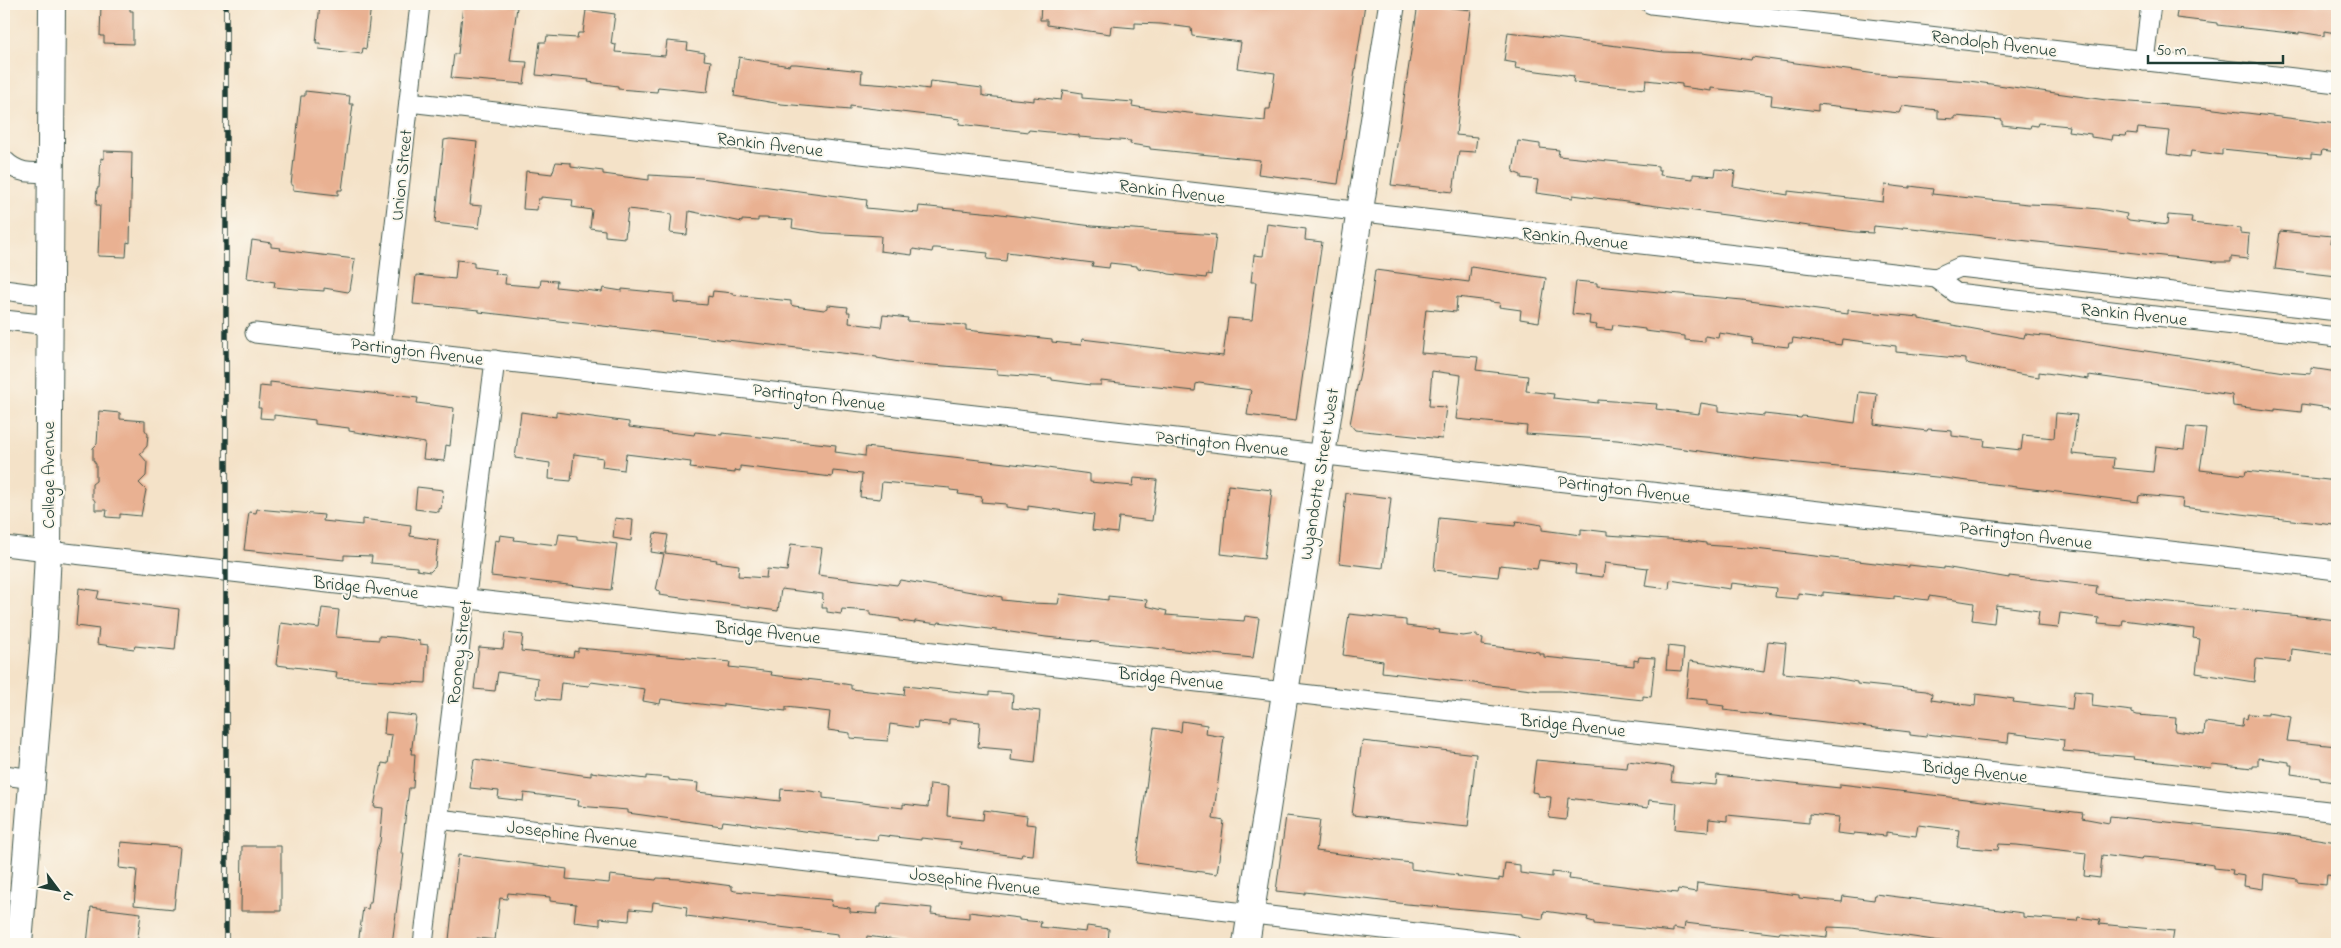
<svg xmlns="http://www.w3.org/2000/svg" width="2341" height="948" font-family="'Indie Flower',sans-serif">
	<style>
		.building { fill: #e9b192 }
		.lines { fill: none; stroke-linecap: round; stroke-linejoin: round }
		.street-casing { stroke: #3f564a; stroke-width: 21 }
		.secondary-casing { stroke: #3f564a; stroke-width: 28 }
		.street { stroke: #fff; stroke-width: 19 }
		.secondary { stroke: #fff; stroke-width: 26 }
		.rail-casing { stroke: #1f3d34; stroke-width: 5.5 }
		.rail { stroke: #fbf7ec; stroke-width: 4; stroke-dasharray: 11; stroke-linecap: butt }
		.labels { text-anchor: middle; stroke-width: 4; stroke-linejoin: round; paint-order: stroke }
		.street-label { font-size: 18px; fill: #1f3d34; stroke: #fbf7ec }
	</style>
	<rect width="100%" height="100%" fill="#fbf7ec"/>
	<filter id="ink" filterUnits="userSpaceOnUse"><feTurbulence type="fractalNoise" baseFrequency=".02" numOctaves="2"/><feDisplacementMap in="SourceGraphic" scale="10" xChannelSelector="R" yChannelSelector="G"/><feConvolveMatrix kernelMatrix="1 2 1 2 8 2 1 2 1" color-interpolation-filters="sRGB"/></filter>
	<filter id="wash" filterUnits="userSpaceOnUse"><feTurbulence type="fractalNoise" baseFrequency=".0096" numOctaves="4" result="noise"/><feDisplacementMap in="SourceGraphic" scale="20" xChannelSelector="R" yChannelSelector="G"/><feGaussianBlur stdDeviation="1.12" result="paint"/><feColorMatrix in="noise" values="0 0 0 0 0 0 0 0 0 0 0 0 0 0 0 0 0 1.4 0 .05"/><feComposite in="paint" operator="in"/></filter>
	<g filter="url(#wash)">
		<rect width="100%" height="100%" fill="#f4e2c8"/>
		<g id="blocks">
			<g class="building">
				<path d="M101 4H130V11H133V44L104 43V36H100Z"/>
				<path d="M320 4H371L366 49 363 48 362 54 319 49 320 43H316Z"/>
				<path d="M463 4 517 7 510 61 527 62 524 84 451 78 454 54H458Z"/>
				<path d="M1041 4H1365L1338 184 1258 174 1260 160 1150 149V147L1130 144 1131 141 1079 137V135L1029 130 1028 132 959 124 960 119 850 106V110L781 104 734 96 739 57 789 66 790 64H796L862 71 861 83 888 85 889 84 929 89 930 81 958 84V85L982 88V95L985 96 1034 101V97L1061 100 1063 90 1082 93V98L1133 102 1132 106 1150 109 1265 121 1266 109H1270L1275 73 1237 68 1241 42 1192 36 1191 28 1161 24 1135 23V28L1111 26 1110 34 1047 25V20H1040Z"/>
				<path d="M1418 4 1471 10 1456 135 1477 137 1475 152 1459 151 1453 192 1391 185Z"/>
				<path d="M2178 4H2292L2319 6V4H2337L2336 33 2324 31V36L2299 32V34L2217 25V23L2176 18Z"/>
				<path d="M586 10 615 14 611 44 616 45 615 52 665 56 667 41 688 43 687 50 705 53 704 60 711 61 707 92 658 87 657 92 618 89V86L588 82 589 80 536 75 540 42H546L547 36 577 38 578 33H583Z"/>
				<path d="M1508 32 1664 52 1702 53 1751 60 1752 57 1876 74 1969 81 2106 100 2206 108 2337 124V152L2322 150 2321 155 2311 154V158L2222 149V155L2191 151 2190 157 2167 154 2170 131 2138 128 2137 134 2127 133 2126 136 2113 135 2112 140 2091 137V134L2068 131 2069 126 2038 123 2037 126 2031 125 2030 128 2002 125V120L1955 116V119L1938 118V110L1902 106 1899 113 1818 104V111L1771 105 1772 95 1711 88V91L1682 87V84L1646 80 1645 89 1573 82 1574 76 1515 68 1516 63 1504 61Z"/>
				<path d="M305 91 350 96 349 104H353L342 190H338V195L293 190V185H291L301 96H305Z"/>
				<path d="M450 139 477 142 470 205 482 206 479 228 435 223 444 140Z"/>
				<path d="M1518 141 1540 144V148L1559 150 1558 156 1658 166V170H1661L1660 175 1693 179V174L1715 176 1716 169 1735 171 1733 186 1788 195V191L1883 202 1885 185 1910 188V186L1933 189 1932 194 2028 204 2057 205 2099 209 2127 214 2126 218 2129 220 2167 225 2168 215 2192 217 2191 223 2240 228V233L2249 234 2247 259 2231 257V262H2216L1903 227 1902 229 1874 226 1873 233 1855 232 1573 195V198L1536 193 1538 180 1521 178V175L1513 172Z"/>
				<path d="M104 151 132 152 130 243 127 242 126 257 98 256 100 205H96L97 188H99L101 158 104 159Z"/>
				<path d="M556 162 571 163V167L603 171V174L649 180V175L701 178 867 200 866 208 918 213 919 206 993 213 1092 226 1216 235 1211 275 1207 274 1206 278 1169 274 1161 271 1137 268V266L1110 263 1109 268 1092 266 1093 263 1007 252 1006 261 987 259 988 253 937 248H933L932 252 913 249 912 255 880 251 881 236 823 233 792 228 793 220 765 218H758V221L742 220V222L689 211 687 235 670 233 672 214 628 209 625 238 605 236V230L590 228 592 210 572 207 573 200 541 197V199H538L537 210 523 209 526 171 552 174Z"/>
				<path d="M1267 224 1306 229 1305 240 1322 242 1296 421 1247 415 1251 390 1199 383 1196 384 1195 391 1101 381V385H1091L1052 380V378L997 374V370L905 363 877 358V357L479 312V310L413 304 416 275 455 279 457 260 474 262V267L496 270 495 274 506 275 505 284 540 287 541 280 557 281 556 287 602 292 603 288 622 291V289L674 294V302L707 305 708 296 712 297 713 291 733 293V295L791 301V305L794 306 824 310 828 308V305L848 307 847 312H850L849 323 881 327 883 315 908 318 907 321 966 325V330L1052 339V342L1081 345 1082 339 1223 356 1228 318 1252 320 1256 282H1251L1254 255 1263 256Z"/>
				<path d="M2280 231 2332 236 2331 243H2337V276L2275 269Z"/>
				<path d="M252 240 271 243V247L281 248 280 250 355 259 350 290 348 292 324 288V291L295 289 274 287 275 282 247 278Z"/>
				<path d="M1471 267 1546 278 1539 322 1520 319 1521 310 1499 307 1500 303 1490 302V301L1457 297 1456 312 1426 309 1421 353 1478 357 1476 370 1528 376 1526 391 1554 394 1553 398 1598 403V400L1657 404 1656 409 1699 414 1701 403 1719 406V411L1764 416V414L1801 418 1802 416 1855 423 1859 392 1877 394 1874 424 1927 431 1928 429 1952 431V436L1985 440 1984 446 2021 450 2023 435 2054 438 2056 413 2077 415 2072 454 2114 458 2113 468 2153 472 2156 446 2184 449 2187 427 2206 429 2200 470 2245 475 2246 471 2337 481 2334 525 2182 507 2183 499 2142 495 2139 496 2138 502 1936 477 1759 459 1617 440 1526 434 1527 426 1456 419 1461 375 1432 371 1429 406 1446 407 1442 439 1355 430 1350 424 1365 346 1375 270 1469 282Z"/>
				<path d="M1576 281 1597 283V286L1742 300 1848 314V310L1919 317V319L2024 338 2025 334 2053 337 2285 372 2311 374V368L2337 372V409L2302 404 2301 412 2275 409V411L2233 406 2232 395 2089 375V379L2039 372V377L2019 374 1966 363V359L1896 352V346L1842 339 1841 345 1793 338 1792 343H1789L1788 347 1752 343 1753 338 1719 333 1718 338 1705 336V342L1685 340V336L1645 331V329L1613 325 1612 330 1596 328 1597 325 1589 324 1590 316 1572 314Z"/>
				<path d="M270 382 418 398 417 403 454 408 450 446 446 445 444 461 423 459 425 443 349 431V428L315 424V420L274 415V419L260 418 261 408H258L260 386 270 387Z"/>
				<path d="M99 411 120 413V419L145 421V430L148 434 147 446 140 454 147 462 146 476 139 483 146 490 141 516 120 514V518L106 517 107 510H95V501L92 497V484L96 481V464L93 460V448L97 444Z"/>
				<path d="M521 412 556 417V412L578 415 629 422V427L694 435 695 432 722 435V433L836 445 835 452 865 456 866 447 1040 467 1090 474V482L1133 486 1134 478 1157 480 1152 521 1119 517 1117 533 1092 530 1094 515 1028 506V510L1006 507V504L981 502 982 497 958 494 959 491 950 490V488L882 482 880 499 860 497 862 474 833 471 832 477 740 466V471L735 470V473L690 468 691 462 626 454 624 470 602 467 603 458 574 454 571 481 549 479 550 463 515 458Z"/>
				<path d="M1228 485 1272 490 1264 559 1221 554Z"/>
				<path d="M417 487 443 490 441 509 439 508V512L415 509Z"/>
				<path d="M1346 493 1391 498 1383 568 1339 563Z"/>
				<path d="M257 509 324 515 323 521 362 525V519L411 525 410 536 438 540 435 567 430 572 417 570V567L371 563 372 556 344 555V560L244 550 249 512 256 513Z"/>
				<path d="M615 518 633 520 631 541 613 538Z"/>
				<path d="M1439 518 1515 526 1516 521 1542 525V530L1581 535V529L1607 532V535L1683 540 1706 543V545L1747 548 1909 567V565L1944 569V567L2009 578V576L2097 586 2096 594 2337 620V655L2292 649 2291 662 2256 659 2254 682 2196 673 2200 639 2193 638 2194 629 2123 620 2122 626 2098 624 2099 618 2060 613 2058 628 2037 626 2039 611 1996 605 1994 623 1972 620 1974 603 1929 596 1928 600 1894 596V599L1823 592V596L1798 593V599L1775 597 1776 588 1731 583 1730 589 1670 580 1669 589 1645 586 1648 568 1605 563 1603 577 1575 574 1576 565 1539 560 1537 569 1500 565 1498 577 1434 570Z"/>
				<path d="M654 533 668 535 665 553 717 560 716 562 739 565 738 576 766 578 767 569 787 571 791 544 822 548 818 575 897 585 900 580 1002 597V600L1030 603 1058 604 1060 594 1108 600V596L1147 600 1146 606 1167 611 1166 615 1244 621 1245 616 1259 618 1253 658 1046 637 939 622 938 624 915 621V623L900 621V619L870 615V611L842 609 841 614 827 612V608H822L823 594 781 589 778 611 659 595 660 591 656 590 664 554 651 552Z"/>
				<path d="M559 534 577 536V539L617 544 611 590 491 576 495 540 499 541 500 535 515 537 514 540 557 545Z"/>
				<path d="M79 588 99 591 97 599 179 609 175 650 135 646 134 649 97 644 99 629 76 626Z"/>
				<path d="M322 608 339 610 336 637 379 640V636L395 637 420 641V644L428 645 426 683 336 678 337 672 276 665 281 623 319 628Z"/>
				<path d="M1349 614 1406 620V626L1440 630 1439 633 1463 636 1477 634V637L1483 638 1482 645 1539 652V654H1544V657L1634 666V660L1638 661 1639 657 1655 658 1651 697 1643 696V700L1560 691H1540L1382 672 1383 661 1343 655Z"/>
				<path d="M505 633 523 635 521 651 573 657 574 651 578 652V648L711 660 730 662 729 667 772 672 771 675 832 682 851 685V689L904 695 905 686 989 695V692L1013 694 1012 708 1040 711 1035 763 1011 760 1012 750 978 747 980 722 952 719H949V724L918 721 917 728 890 724 888 741 850 738V733L828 730 830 712 786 707V711L724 704V707L661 699 660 704 643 701 645 689 591 682 589 686 561 683 559 700 536 698 538 678 498 672 495 691 474 689 479 647 503 649Z"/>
				<path d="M1768 641 1786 643 1783 673 1835 678 1857 682V684L1926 691 1932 694 1931 700 1975 706 1976 694 2014 699 2013 702 2072 709 2074 691 2093 693 2092 706 2132 711V713L2137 715 2176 718 2175 731 2204 735 2205 722 2242 727 2243 718 2247 719 2248 714 2268 715V713L2291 717 2287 741 2337 746V772L2335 782 2320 780V778L2291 774 2292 765H2289V762L2258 758V766H2253V768L2212 764 2211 768 2133 759 2134 757 2063 751 2064 740 2009 733 2008 743 1926 734V737L1910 735V732L1723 710 1724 706 1708 704V700L1686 698 1690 661 1764 672Z"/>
				<path d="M1668 646 1684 648 1682 671 1666 670Z"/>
				<path d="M386 713 416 716 411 754H415L413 788H409L401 853H404L392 944H358L363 908 368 909 369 903H371L377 849 380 842 383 808 374 807 382 763 388 764 392 735 384 734Z"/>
				<path d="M1182 721 1207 725 1206 734 1224 737 1213 819 1224 821 1217 874 1136 863 1154 728 1181 732Z"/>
				<path d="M1362 741 1476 754 1468 827 1352 815Z"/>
				<path d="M474 759 582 775 591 776V772L646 779V776L669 778V780L698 783 697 792 780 801 781 789 810 791 823 793V798L903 808V804L928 807 930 784 949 786 947 816 983 820 984 810 1027 816 1026 824 1036 825 1033 855 1022 854 1021 857 960 848 961 842 921 838V840L878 835 877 840 723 821 722 826 628 813V810L578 806 579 800 524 793 523 801 498 798 499 791 470 788Z"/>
				<path d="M1536 760 1627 768 1628 761 1673 767 1671 781 1716 785 1717 775 1840 788V784L2083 813 2082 818 2109 823 2110 816 2291 835 2337 842V876L2327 875 2326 885 2297 882V879L2264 874 2263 889 2244 886 2245 876 2232 874 2233 870 2214 868V865L2169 859 2142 857 2141 860 2102 855 2100 878 2084 876 2086 853 2017 845 1999 844 1998 850 1957 847 1959 830 1918 825 1916 836 1886 832V836L1854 833V835L1837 833 1839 817 1809 814V823L1727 815V821L1709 819 1708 832 1675 829 1677 803 1649 800 1648 808 1568 798 1566 820 1549 818 1551 797 1538 796V793L1532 792Z"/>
				<path d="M1286 816 1320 820 1316 851 1411 863V869L1458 875 1457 876 1499 881V878L1503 879 1505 863 1520 865V873L1552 877V872L1570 874 1569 879 1677 893 1678 889 1696 892 1697 883 1799 895V898L1842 902 1843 896 1874 900 1875 894 2023 913V917L2077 921 2078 917 2085 918 2100 920 2099 924 2174 931 2172 944H1979L1947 942 1852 928 1828 927 1827 937 1780 932 1779 934 1685 923 1684 930 1673 928V932L1594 924V922L1587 920 1588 917 1544 911 1543 919 1522 916V914L1407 904 1305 892V894L1276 891Z"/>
				<path d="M121 842 180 847 174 909 134 905 137 870 119 868Z"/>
				<path d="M242 846H281V911H241Z"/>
				<path d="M458 855 567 869 566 879 609 883 610 875 656 880 657 878 679 879 732 886V890L735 891 832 900 831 906 850 908V912L877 914 878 907H881V903L932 908 931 914 969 918V912L1019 918V920L1041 922 1040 927 1086 932 1087 926 1109 929 1108 944H924L867 936 866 944H838V934L686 916 687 907 653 902 652 911 630 909 629 921 600 918V925L574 922 576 904 550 901V897L508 893 507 899 500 898 495 940 477 938 476 943 449 940Z"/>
				<path d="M91 907 141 913 137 944H87Z"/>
			</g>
		</g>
	</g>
	<g filter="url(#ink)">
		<use href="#blocks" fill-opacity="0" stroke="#3f564a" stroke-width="1"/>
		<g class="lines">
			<defs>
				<g id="street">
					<path d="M1651 4 2337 83"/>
					<path d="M2144 61 2151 4"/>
					<path d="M409 102 1936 278 1956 293 2337 337"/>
					<path d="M4 160C18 174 30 173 49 172"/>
					<path d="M1936 278 1960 267 2337 311"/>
					<path d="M4 290 49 296"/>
					<path d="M4 320 50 325"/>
					<path d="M255 333 2337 570"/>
					<path d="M381 347 420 4"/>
					<path d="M4 546 2337 812"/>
					<path d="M4 775 33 779"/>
					<path d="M438 819 1511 944"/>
					<path d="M423 944 495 360"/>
				</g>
				<g id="secondary">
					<path d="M19 944 44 637 48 551 52 4"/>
					<path d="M1246 944 1392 4"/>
				</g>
			</defs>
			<use href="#street" class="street-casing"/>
			<use href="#secondary" class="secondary-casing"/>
			<use href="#street" class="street"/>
			<use href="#secondary" class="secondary"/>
			<defs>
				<path id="rail" d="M226 944V4"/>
			</defs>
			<use href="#rail" class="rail-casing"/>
			<use href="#rail" class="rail"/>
		</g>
	</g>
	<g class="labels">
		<g class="street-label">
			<text transform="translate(1994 43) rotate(7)" y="6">Randolph Avenue</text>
			<text transform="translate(770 144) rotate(7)" y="6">Rankin Avenue</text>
			<text transform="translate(401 175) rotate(-84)" y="6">Union Street</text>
			<text transform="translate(1172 191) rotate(7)" y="6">Rankin Avenue</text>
			<text transform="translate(1575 238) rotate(6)" y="6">Rankin Avenue</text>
			<text transform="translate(2134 314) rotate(6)" y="6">Rankin Avenue</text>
			<text transform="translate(417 351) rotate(7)" y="6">Partington Avenue</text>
			<text transform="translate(819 397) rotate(7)" y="6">Partington Avenue</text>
			<text transform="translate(1222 443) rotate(6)" y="6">Partington Avenue</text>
			<text transform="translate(1319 474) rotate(-81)" y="6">Wyandotte Street West</text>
			<text transform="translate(48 475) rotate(-90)" y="6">College Avenue</text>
			<text transform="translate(1624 489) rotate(7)" y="6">Partington Avenue</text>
			<text transform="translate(2026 535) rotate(7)" y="6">Partington Avenue</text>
			<text transform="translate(366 587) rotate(6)" y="6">Bridge Avenue</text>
			<text transform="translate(768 632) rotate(6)" y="6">Bridge Avenue</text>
			<text transform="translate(459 652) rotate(-83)" y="6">Rooney Street</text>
			<text transform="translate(1171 678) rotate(6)" y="6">Bridge Avenue</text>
			<text transform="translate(1573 725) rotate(6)" y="6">Bridge Avenue</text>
			<text transform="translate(1975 771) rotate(6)" y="6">Bridge Avenue</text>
			<text transform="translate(572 834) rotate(7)" y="6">Josephine Avenue</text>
			<text transform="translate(975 881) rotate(7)" y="6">Josephine Avenue</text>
		</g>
	</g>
	<rect width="2341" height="948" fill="none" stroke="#fbf7ec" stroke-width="20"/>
	<g transform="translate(58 890) rotate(122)" stroke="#fbf7ec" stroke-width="4" paint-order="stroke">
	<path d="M0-4L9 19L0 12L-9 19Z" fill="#1f3d34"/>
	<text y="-8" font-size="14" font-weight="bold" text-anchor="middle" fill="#1f3d34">N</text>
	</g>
	<path d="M2148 55v8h135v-8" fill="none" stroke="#1f3d34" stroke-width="2.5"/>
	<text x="2156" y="55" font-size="15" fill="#1f3d34" stroke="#fbf7ec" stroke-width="4" paint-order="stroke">50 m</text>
</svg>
